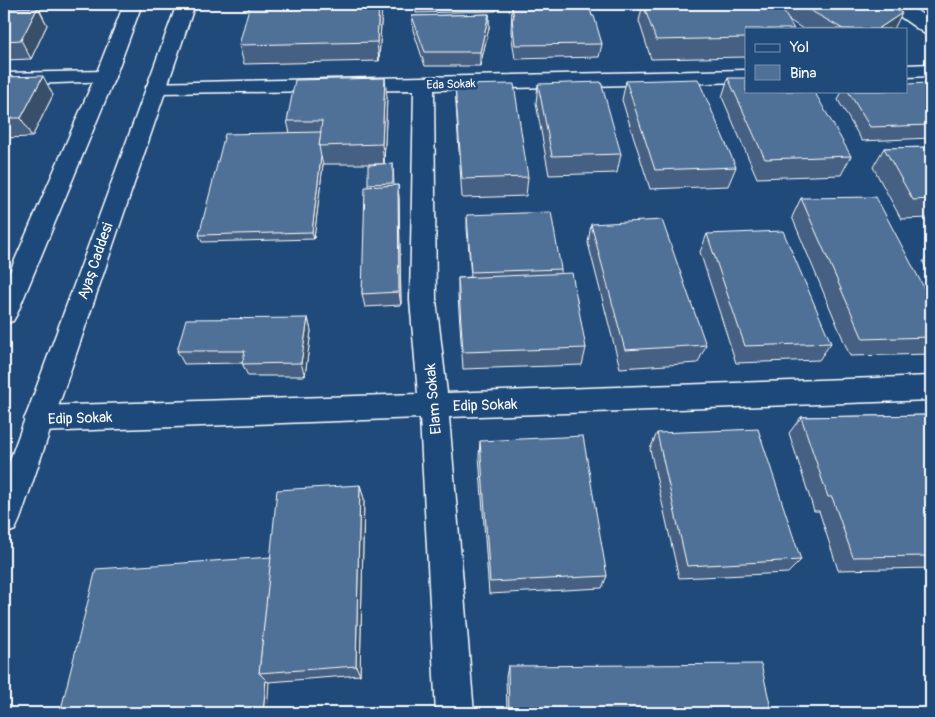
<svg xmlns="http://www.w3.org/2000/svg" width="935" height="717" font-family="Pangolin,sans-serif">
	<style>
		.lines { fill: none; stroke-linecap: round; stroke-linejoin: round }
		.minor-casing { stroke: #fff; stroke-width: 3 }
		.tertiary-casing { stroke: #fff; stroke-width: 3 }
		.secondary-casing { stroke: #fff; stroke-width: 3 }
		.minor { fill: #1f4a7a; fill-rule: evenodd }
		.tertiary { fill: #1f4a7a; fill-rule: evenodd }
		.secondary { fill: #1f4a7a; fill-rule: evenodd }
		.wall { fill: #456182; stroke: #fff }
		.shaded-wall { fill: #384f6a; stroke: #fff }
		.building { fill: #507197; stroke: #fff }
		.labels { text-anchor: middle; stroke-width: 5; stroke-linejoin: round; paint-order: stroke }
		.far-street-label { font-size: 12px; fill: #fff; stroke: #1f4a7a }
		.street-label { font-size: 15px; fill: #fff; stroke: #1f4a7a }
	</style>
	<rect width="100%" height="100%" fill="#1f4a7a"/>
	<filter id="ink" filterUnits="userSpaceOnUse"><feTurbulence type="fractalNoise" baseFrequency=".02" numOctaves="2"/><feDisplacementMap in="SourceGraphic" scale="10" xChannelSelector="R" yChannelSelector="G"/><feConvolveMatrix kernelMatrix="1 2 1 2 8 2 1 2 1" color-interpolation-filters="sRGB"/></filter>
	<g filter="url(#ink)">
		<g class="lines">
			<defs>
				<g id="minor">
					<path d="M882 4C906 3 913 7 931 21V35L925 34Z"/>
					<path d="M931 64V76L906 77V65Z"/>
					<path d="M746 70V82L434 90 436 300 447 393 931 376V400L449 417 474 713H436L420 418 39 432 29 428 24 419 29 410 39 406 418 394 410 300 414 90 156 93 149 91 146 87 149 83Z"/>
				</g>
				<path id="tertiary" d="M105 71 112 73 115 77 112 81 4 85V73Z"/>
				<g id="secondary">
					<path d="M124 4H142L115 77 17 314 13 321 4 324V285L95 77Z"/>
					<path d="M177 4H195L20 519 15 530 4 534V476Z"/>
				</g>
			</defs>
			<use href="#minor" class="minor-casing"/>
			<use href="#tertiary" class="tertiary-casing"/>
			<use href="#secondary" class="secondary-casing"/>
			<use href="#minor" class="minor"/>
			<use href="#tertiary" class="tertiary"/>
			<use href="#secondary" class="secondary"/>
		</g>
		<g class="wall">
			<path d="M4 4H57L55 6 4 8Z"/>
			<path d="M382 4 379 61 244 64 239 45Z"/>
			<path d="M416 4H496V11L416 13Z"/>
			<path d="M513 4H588L602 44 599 57 515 59 511 32 512 6H513Z"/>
			<path d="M633 4H884L894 29H803L789 20 746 29V57L651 59 639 21 642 8H634Z"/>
			<path d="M38 7 47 25 31 59 4 60V8Z"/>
			<path d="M489 14V28L480 66H425L413 30 412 16Z"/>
			<path d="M4 77 53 95 32 137 4 138Z"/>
			<path d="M728 78 851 156 841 175 757 178 722 97Z"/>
			<path d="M626 81 736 167 728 186 650 189 622 100Z"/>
			<path d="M931 83V138L862 141 838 100 842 91H906Z"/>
			<path d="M538 84 621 154 617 173 549 175 536 103Z"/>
			<path d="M455 85 528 177 526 196 462 198 456 104Z"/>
			<path d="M387 97 384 164H323L314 239 202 242 199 235 290 133 287 121Z"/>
			<path d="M931 147V218L901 219 873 167 884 148Z"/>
			<path d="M393 163 394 186 398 185 399 199 401 305 365 307 362 294 368 184Z"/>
			<path d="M801 198 931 301V354L850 356 792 217Z"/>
			<path d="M467 215 561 269V274L586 348 582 365 463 369 458 296V278L471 277 467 228Z"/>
			<path d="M591 224 706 345 698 363 620 368 588 243Z"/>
			<path d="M931 232V249L926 239Z"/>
			<path d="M707 234 831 343 819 360 736 363 700 252Z"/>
			<path d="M931 250V278L923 262Z"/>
			<path d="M308 318 311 331 305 376H248L242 363 184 364 177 351Z"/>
			<path d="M931 415V568L838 570 819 511H814L789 433 801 417Z"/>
			<path d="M657 433 801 560 788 573 679 578 650 449Z"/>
			<path d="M480 441 607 576 602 588 489 594 479 456Z"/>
			<path d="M360 485 364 499 360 675 269 682 60 713 271 557Z"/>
			<path d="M508 666 772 713H507L506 677Z"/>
		</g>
		<g class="shaded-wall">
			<path d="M379 4H382L379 61 377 42Z"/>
			<path d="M38 7 47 25 31 59 21 40Z"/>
			<path d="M902 13 894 29H878Z"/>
			<path d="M489 14V28L480 66V52Z"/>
			<path d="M43 76 53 95 32 137 21 118Z"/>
			<path d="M385 78 387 97 384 164 382 144Z"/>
			<path d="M321 157 323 164 314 239 312 232Z"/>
			<path d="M398 185 399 199 401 305 399 292Z"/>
			<path d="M308 318 311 331 305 376 301 363Z"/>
			<path d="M360 485 364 499 360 675 356 666Z"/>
			<path d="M266 680 268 682H269L267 713H263Z"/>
		</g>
		<g class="building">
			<path d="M250 4H379L377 42 239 45Z"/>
			<path d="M643 4H779L794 29H746V38L656 40Z"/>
			<path d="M799 4H884L902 13 878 29H843Z"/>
			<path d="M589 5 592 16H594L602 44 515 45 512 18H514L512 6Z"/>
			<path d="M38 7 21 40 4 41V8Z"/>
			<path d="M489 14 480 52H425L412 16Z"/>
			<path d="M43 76 21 118H4V77Z"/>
			<path d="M385 78 382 144 319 146 322 121H287L295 80Z"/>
			<path d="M728 78H746V91H814L851 156 765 159Z"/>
			<path d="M698 79 736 167 655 170 626 81Z"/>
			<path d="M601 82 621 154 552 156 538 84Z"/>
			<path d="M931 83V125L870 127 848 91H906V84Z"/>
			<path d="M514 84 528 177 462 179 455 85Z"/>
			<path d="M321 132 319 146 321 157 312 232 199 235 225 134Z"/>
			<path d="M931 147V199L913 200 884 148Z"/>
			<path d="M393 163V183L368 184V165Z"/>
			<path d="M398 185 399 292 362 294 365 187Z"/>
			<path d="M876 197 931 301V337L863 339 801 198Z"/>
			<path d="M551 212 561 269 471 272 467 215Z"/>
			<path d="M662 220 706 345 625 350 591 224Z"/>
			<path d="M783 231 831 343 745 346 707 234Z"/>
			<path d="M572 273 586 348 463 352 458 278Z"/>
			<path d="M308 318 301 363 242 364 245 351H177L186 319Z"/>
			<path d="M931 415V556L853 557 832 497H828L801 417Z"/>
			<path d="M758 429 801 560 687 566 657 433Z"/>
			<path d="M583 436 607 576 490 582 480 441Z"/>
			<path d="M360 485 356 666 259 673 277 490Z"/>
			<path d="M271 557 259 673 266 680 263 713H60L96 569Z"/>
			<path d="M761 664 772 713H509L508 666Z"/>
		</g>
	</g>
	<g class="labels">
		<g class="far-street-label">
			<text transform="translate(451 84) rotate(-2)" y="4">Eda Sokak</text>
		</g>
		<g class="street-label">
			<text transform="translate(95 261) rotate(-71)" y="5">Ayaş Caddesi</text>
			<text transform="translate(433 399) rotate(-95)" y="5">Elam Sokak</text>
			<text transform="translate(485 405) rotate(-2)" y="5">Edip Sokak</text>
			<text transform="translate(80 418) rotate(-2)" y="5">Edip Sokak</text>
		</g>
	</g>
	<rect width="935" height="717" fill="none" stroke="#1f4a7a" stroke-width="20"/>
	<rect x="10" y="10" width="915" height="697" fill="none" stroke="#fff" stroke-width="2" filter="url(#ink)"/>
	<rect x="745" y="28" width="162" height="65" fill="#1f4a7a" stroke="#7992af"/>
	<rect x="755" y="44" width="25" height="8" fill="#1f4a7a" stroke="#7992af"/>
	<text x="790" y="52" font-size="15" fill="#ffffff">Yol</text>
	<rect x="755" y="65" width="25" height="15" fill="#507197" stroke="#7992af"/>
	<text x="790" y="78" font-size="15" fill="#ffffff">Bina</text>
</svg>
